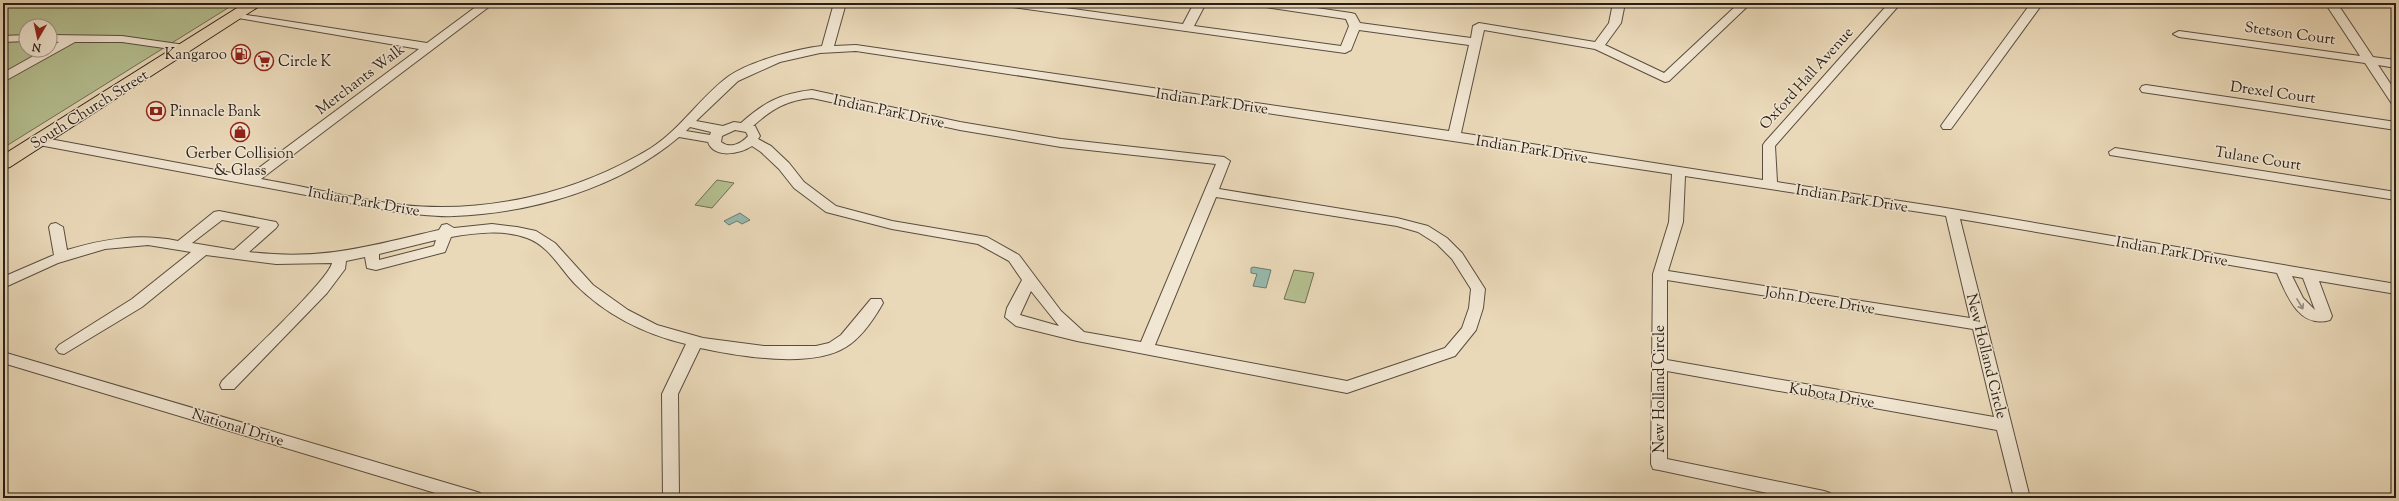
<svg xmlns="http://www.w3.org/2000/svg" width="2399" height="501" font-family="'Sorts Mill Goudy',serif">
	<style>
		.green { fill: #b5c091; stroke: #6f6f54; fill-rule: evenodd }
		.water { fill: #98baaf; stroke: #6c7c72 }
		.lines { fill: none; stroke-linecap: round; stroke-linejoin: round }
		.minor-casing { stroke: #594d3f; stroke-width: 2 }
		.highway-casing { stroke: #291e16; stroke-width: 2 }
		.minor { fill: #f1e6d2; fill-rule: evenodd }
		.highway { fill: #ead9b9; fill-rule: evenodd }
		.oneway { stroke: #978c7d }
		.labels { text-anchor: middle; stroke-width: 3; stroke-linejoin: round; paint-order: stroke }
		.street-label { font-size: 15px; fill: #291e16; stroke: #f1e6d2 }
		.poi-label { font-size: 15px; fill: #291e16; stroke: #f1e6d2; text-anchor: start }
	</style>
	<rect width="100%" height="100%" fill="#ead9b9"/>
	<filter id="stains"><feTurbulence type="fractalNoise" baseFrequency=".005" numOctaves="4"/><feColorMatrix values="0 0 0 0 .2 0 0 0 0 .09 0 0 0 0 .02 0 0 0 .5 -.17"/></filter>
	<radialGradient id="worn" r=".72"><stop offset=".6" stop-color="#630" stop-opacity="0"/><stop offset="1" stop-color="#630" stop-opacity=".3"/></radialGradient>
	<g class="green">
		<path d="M3 3H236L3 148ZM26 26H50V50H26Z"/>
		<path d="M717 180 734 183 712 208 695 205Z"/>
		<path d="M1294 270 1314 273 1305 303 1284 299Z"/>
	</g>
	<g class="water">
		<path d="M740 213 750 220 742 224 737 221 729 225 724 221Z"/>
		<path d="M1253 267 1271 270 1266 288 1253 286 1257 274 1251 273V268Z"/>
	</g>
	<g class="lines">
		<defs>
			<g id="minor">
				<path d="M481 3H494L261 179C308 187 355 199 402 205 488 214 577 193 651 148 681 129 701 96 729 76 751 61 796 49 822 46L834 3H846L834 46 856 45 1449 131 1469 45 1359 30 1351 50 1345 53 1005 6 999 3H1029L1183 24 1194 3H1206L1194 26 1341 46 1349 26 1346 19 1259 6 1253 3H1282L1351 13 1355 14 1360 23 1471 38 1473 26 1479 23 1595 42 1609 23 1613 3H1625L1621 23 1605 45 1664 73 1739 3H1751L1669 81 1665 82 1595 49 1484 30 1461 133 1763 180V145L1765 142 1889 3H1901L1775 146 1777 182 1952 209 2396 284V294L2319 281 2332 316 2330 320C2299 329 2287 296 2277 273L1960 219 2030 498H2014L1997 430 1667 371V459L1824 491 1830 493 1832 498H1791L1659 470 1653 469 1651 464 1653 274 1669 222 1672 174 856 51 820 53 780 62 738 81 696 121 723 126 734 122 741 123C765 102 779 94 812 90L960 122 1061 139 1224 157 1230 161 1219 189 1397 218 1428 226 1447 238 1462 253 1485 289 1483 308 1476 330 1455 356 1347 393 1077 341 1016 326 1005 317 1007 308 1022 280 1009 261 978 244 892 229 826 212 794 188 779 169 761 152 752 146C740 154 714 159 708 142L679 137C619 188 532 213 454 216 437 217 419 214 402 213L39 145 33 141 39 137 248 176 419 49 238 18 232 15 234 13 427 43ZM812 98 960 130 1061 147 1216 164 1141 342 1084 332 1061 311 1019 255 987 237 892 221 836 206 804 182 789 163 771 146 758 139 760 136 755 126H753C772 109 787 100 812 98ZM690 127 711 132 710 135 686 131ZM735 130 746 132 748 136C741 144 730 149 721 142L722 136ZM1685 176 1946 216 1970 318 1668 271 1683 222ZM1216 197 1397 226 1418 232 1437 244 1452 259 1471 289 1469 308 1462 328 1445 348 1347 381 1155 345ZM2292 276 2303 278 2315 310 2303 298ZM1667 280 1973 329 1994 417 1667 360ZM1031 291 1059 326 1020 315Z"/>
				<path d="M2031 3H2043L1951 129H1943L1941 126 1943 123Z"/>
				<path d="M2325 3H2337L2373 57 2396 60V68L2378 65 2396 92V105L2392 104 2365 63 2179 37 2173 34 2179 31 2360 56Z"/>
				<path d="M26 35V41L3 42V36Z"/>
				<path d="M50 35 122 36 185 45 191 48 185 51 122 42H75L3 82V73L44 50H50V47L59 42 50 41Z"/>
				<path d="M2146 85 2396 122V130L2142 92 2140 89 2142 86Z"/>
				<path d="M2115 148 2396 192V200L2110 155 2109 152Z"/>
				<path d="M219 211 276 222 278 225 276 228 249 252C323 261 369 246 439 230L442 225 447 224 454 228 492 224 517 227 536 231 555 243 593 285 628 310 657 325 703 338 764 346H816L829 343 841 335 871 299H881L883 303C874 319 862 337 846 347 812 369 737 356 700 348L678 394 679 497 663 498 662 394 686 344C644 334 606 315 575 284 559 267 549 246 527 238 504 229 475 233 451 237L445 252 376 270 367 268 365 257 346 261 345 269 327 293 234 389H222L220 385 222 381C241 362 329 280 332 263L276 264 206 255 142 307 64 354 59 353 56 349 59 345 132 299 191 252 148 245 105 249 58 263 3 288V277L54 255 49 227 51 224 56 223 63 227 67 250C104 239 139 233 178 241L214 212ZM222 220 260 227 234 250 192 243ZM436 240 434 246 379 260V254Z"/>
				<path d="M3 352 474 491 480 493 482 498H452L3 363Z"/>
			</g>
			<path id="highway" d="M245 3H264L10 167 3 169V155Z"/>
		</defs>
		<use href="#minor" class="minor-casing"/>
		<use href="#highway" class="highway-casing"/>
		<use href="#minor" class="minor"/>
		<use href="#highway" class="highway"/>
	</g>
	<defs><path id="oneway-shaft" d="M-6 0H5M1.5-3L5.5 0L1.5 3" fill="none" stroke-width="1.6" stroke-linecap="round" stroke-linejoin="round"/></defs>
	<use class="oneway" href="#oneway-shaft" transform="translate(2300 304) rotate(59)"/>
	<defs>
		<symbol id="fuel-ring" viewBox="-11 -11 22 22"><circle r="9.5" fill="#f1e6d2" stroke="#8f2418" stroke-width="1.5"/><path d="M-5.5-6h7V0h2V4h1.3V-2.5L3-4.5l.8-.8L6-3V5H2.5V1h-1V6h-7ZM-4.2-4.7v3.2H.2V-4.7Z" fill="#8f2418"/></symbol>
		<symbol id="supermarket-ring" viewBox="-11 -11 22 22"><circle r="9.5" fill="#f1e6d2" stroke="#8f2418" stroke-width="1.5"/><path d="M-6-5.5h2.5l.6 2H6L4.5 2H-2.5L-4.4-4H-6ZM-1.5 3.2a1.3 1.3 0 1 0 .1 0ZM3 3.2a1.3 1.3 0 1 0 .1 0Z" fill="#8f2418"/></symbol>
		<symbol id="bank-ring" viewBox="-11 -11 22 22"><circle r="9.5" fill="#f1e6d2" stroke="#8f2418" stroke-width="1.5"/><path d="M-6-4H6V4H-6ZM0-2.3a2.3 2.3 0 1 0 0 4.6a2.3 2.3 0 1 0 0-4.6Z" fill="#8f2418"/></symbol>
		<symbol id="shop-ring" viewBox="-11 -11 22 22"><circle r="9.5" fill="#f1e6d2" stroke="#8f2418" stroke-width="1.5"/><path d="M-5-2.5h2.3a2.7 3.5 0 0 1 5.4 0H5L5.5 6h-11ZM-1.5-2.5h3a1.5 2.3 0 0 0-3 0Z" fill="#8f2418"/></symbol>
	</defs>
	<g fill-rule="evenodd">
		<use href="#fuel-ring" x="230" y="43" width="22" height="22"/>
		<use href="#supermarket-ring" x="253" y="50" width="22" height="22"/>
		<use href="#bank-ring" x="145" y="100" width="22" height="22"/>
		<use href="#shop-ring" x="229" y="121" width="22" height="22"/>
	</g>
	<g class="labels">
		<g class="street-label">
			<text transform="translate(2290 33) rotate(8)" y="5">Stetson Court</text>
			<text transform="translate(1806 78) rotate(-48)" y="5">Oxford Hall Avenue</text>
			<text transform="translate(360 79) rotate(-37)" y="5">Merchants Walk</text>
			<text transform="translate(2273 92) rotate(8)" y="5">Drexel Court</text>
			<text transform="translate(1212 101) rotate(8)" y="5">Indian Park Drive</text>
			<text transform="translate(89 109) rotate(-32)" y="5">South Church Street</text>
			<text transform="translate(889 111) rotate(12)" y="5">Indian Park Drive</text>
			<text transform="translate(1532 149) rotate(9)" y="5">Indian Park Drive</text>
			<text transform="translate(2258 158) rotate(9)" y="5">Tulane Court</text>
			<text transform="translate(1852 198) rotate(9)" y="5">Indian Park Drive</text>
			<text transform="translate(364 201) rotate(10)" y="5">Indian Park Drive</text>
			<text transform="translate(2172 251) rotate(10)" y="5">Indian Park Drive</text>
			<text transform="translate(1820 300) rotate(9)" y="5">John Deere Drive</text>
			<text transform="translate(1987 356) rotate(76)" y="5">New Holland Circle</text>
			<text transform="translate(1659 389) rotate(-90)" y="5">New Holland Circle</text>
			<text transform="translate(1832 395) rotate(10)" y="5">Kubota Drive</text>
			<text transform="translate(238 427) rotate(17)" y="5">National Drive</text>
		</g>
		<g class="poi-label">
			<text x="227" y="59" text-anchor="end">Kangaroo</text>
			<text x="278" y="66">Circle K</text>
			<text x="170" y="116">Pinnacle Bank</text>
			<text x="240" y="158" text-anchor="middle">Gerber Collision<tspan x="240" dy="17">&amp; Glass</tspan></text>
		</g>
	</g>
	<rect width="2399" height="501" fill="none" stroke="#ead9b9" stroke-width="16"/>
	<rect x="4" y="4" width="2391" height="493" fill="none" stroke="#291e16" stroke-width="2"/>
	<rect x="8" y="8" width="2383" height="485" fill="none" stroke="#291e16"/>
	<g transform="translate(38 38) rotate(189)"><circle r="19" fill="#f1e6d2" stroke="#a19687"/>
	<path d="M0-3L7 15L0 10L-7 15Z" fill="#8f2418"/>
	<text y="-6" font-size="11" font-weight="bold" text-anchor="middle" fill="#291e16">N</text>
	</g>
	<rect width="100%" height="100%" filter="url(#stains)"/>
	<rect width="100%" height="100%" fill="url(#worn)"/>
</svg>
